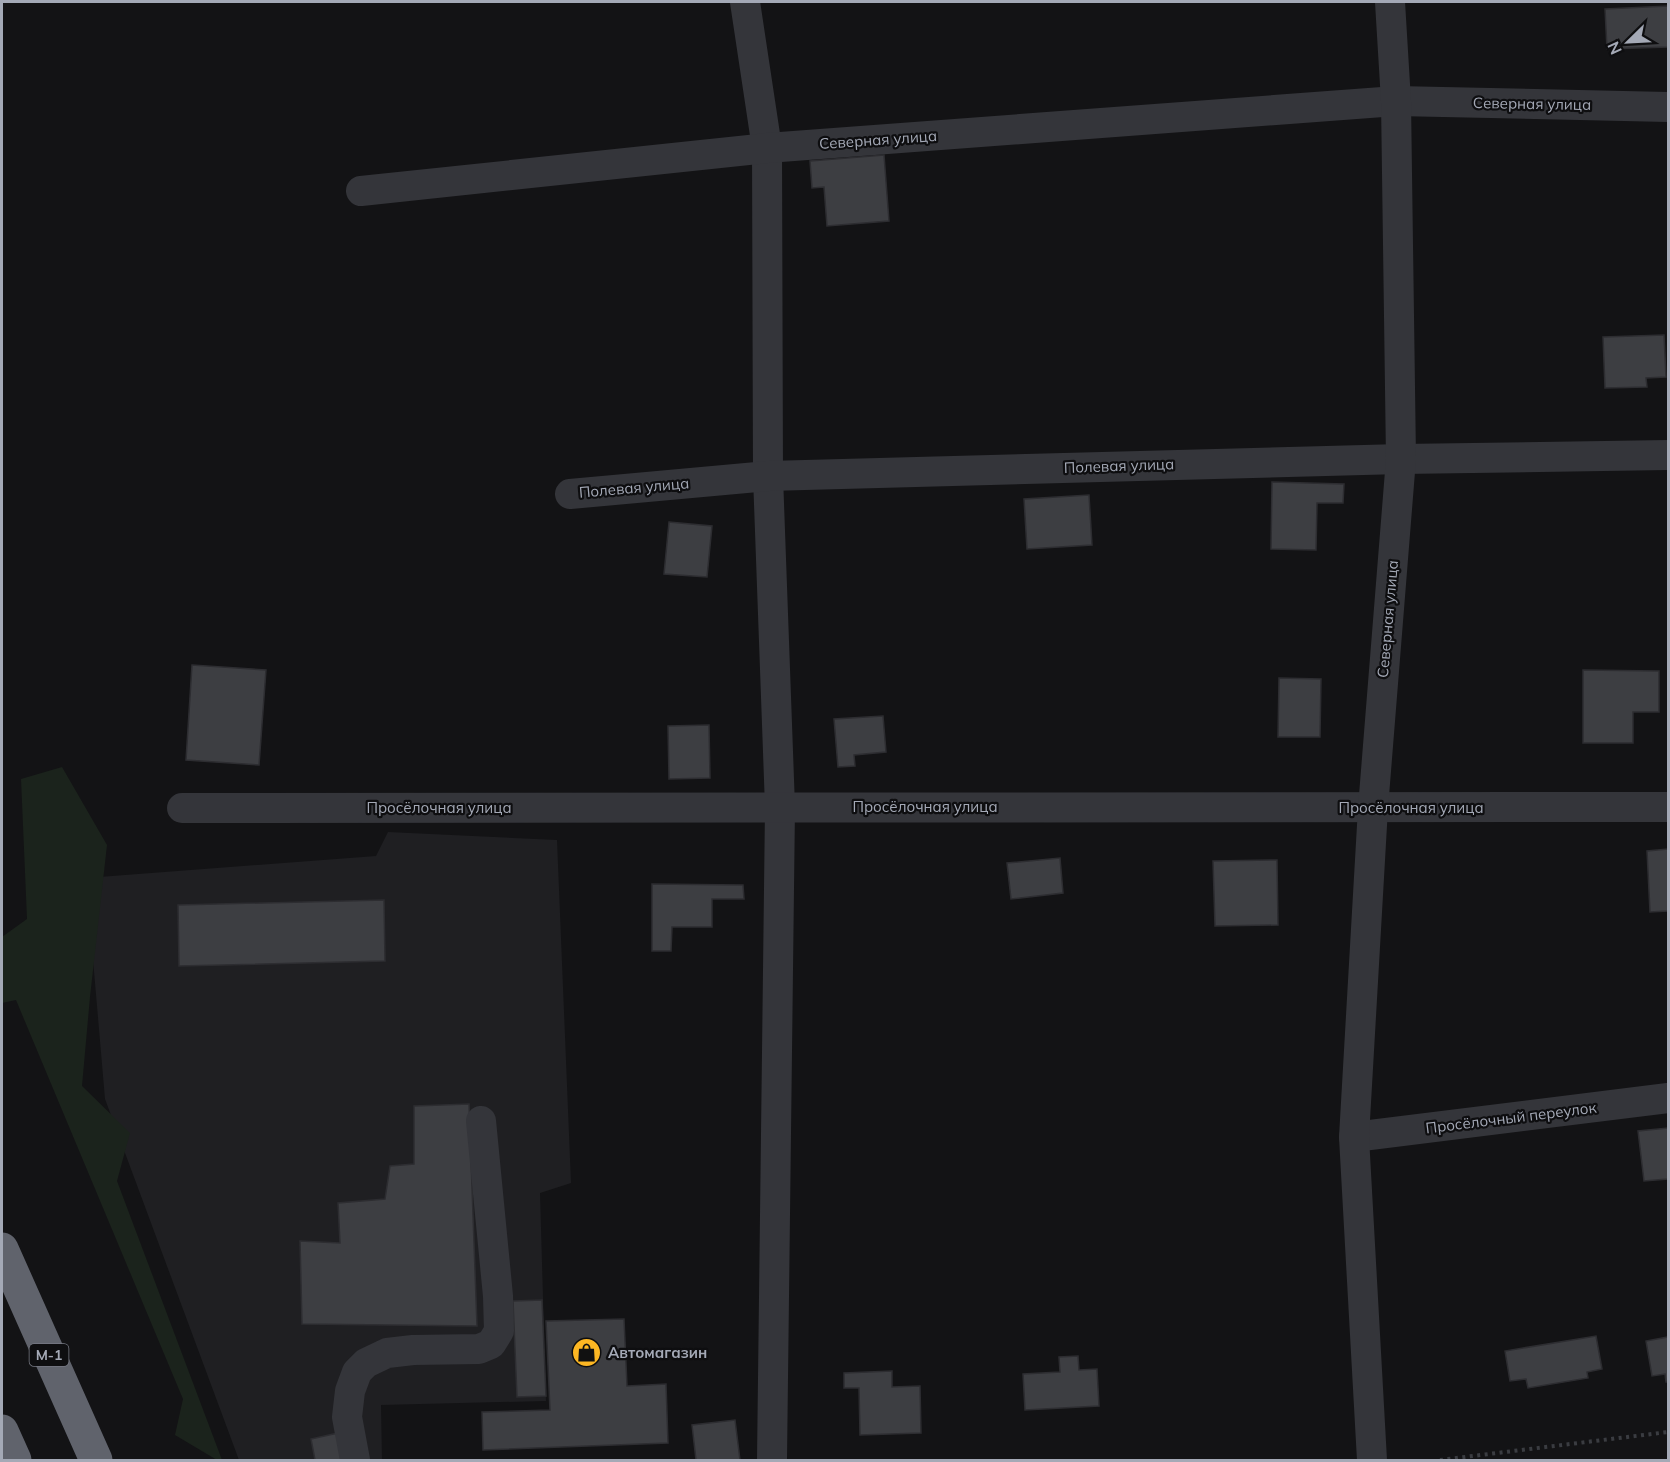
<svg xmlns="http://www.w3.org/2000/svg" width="1670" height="1462" font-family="Mulish,sans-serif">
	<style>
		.built { fill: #1f1f22 }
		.green { fill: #1b231c }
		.building { fill: #3d3e42; stroke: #2d2d31; stroke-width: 1.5 }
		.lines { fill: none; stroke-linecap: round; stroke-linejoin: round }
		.path { stroke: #3a3c41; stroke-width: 4; stroke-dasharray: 3 4.5; stroke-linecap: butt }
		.street { stroke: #34353a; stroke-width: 30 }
		.highway { stroke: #60636c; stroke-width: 33 }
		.labels { text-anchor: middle; stroke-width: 4.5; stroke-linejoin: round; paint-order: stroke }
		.shield { fill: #0e0e10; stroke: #777a84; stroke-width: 1.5 }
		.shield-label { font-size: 14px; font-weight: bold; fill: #a4a9b6 }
		.street-label { font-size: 15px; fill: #a4a9b6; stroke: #0e0e10 }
		.poi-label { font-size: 15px; font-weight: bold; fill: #a4a9b6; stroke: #0e0e10; text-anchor: start }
	</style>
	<rect width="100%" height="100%" fill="#131315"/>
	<path class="built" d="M388 832 557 840 571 1183 540 1193 546 1401 381 1405 382 1460H239L105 1099 86 878 376 856Z"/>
	<path class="green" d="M62 767 107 845 90 997 82 1086 130 1133 117 1181 222 1460H217L175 1435 183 1399 16 1000 2 1003V937L27 919 21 779Z"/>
	<g class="building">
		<path d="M1668 6V47L1607 49 1605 9Z"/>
		<path d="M884 155 889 221 827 226 824 187 812 188 810 161Z"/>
		<path d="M1664 335 1666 377 1646 378 1647 387 1605 388 1603 337Z"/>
		<path d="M1272 482 1344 484 1343 503H1317L1316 550 1271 549Z"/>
		<path d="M1089 495 1092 545 1027 549 1024 499Z"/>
		<path d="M669 522 712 526 707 577 664 574Z"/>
		<path d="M192 665 266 670 259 765 186 760Z"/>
		<path d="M1583 670 1659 671V712H1633V743H1583Z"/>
		<path d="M1279 678 1321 679 1320 737H1278Z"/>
		<path d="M883 716 886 752 854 755 855 766 838 767 834 719Z"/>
		<path d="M709 725 710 778 669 779 668 726Z"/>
		<path d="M1668 849V911L1650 912 1647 851Z"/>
		<path d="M1060 858 1063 893 1011 899 1007 863Z"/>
		<path d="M1277 860 1278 925 1215 926 1213 861Z"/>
		<path d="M652 884 743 885 744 899H712V927H672L671 951H652Z"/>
		<path d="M384 900 385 961 179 966 178 905Z"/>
		<path d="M469 1104 477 1326 302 1324 300 1241 340 1243 338 1203 385 1199 390 1166 414 1164V1106Z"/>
		<path d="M1668 1128V1179L1644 1181 1638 1131Z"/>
		<path d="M542 1300 546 1396 517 1397 513 1301Z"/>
		<path d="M624 1319 627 1386 666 1384 668 1443 483 1450 482 1412 550 1410 546 1321Z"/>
		<path d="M1596 1336 1602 1369 1587 1372 1588 1378 1528 1388 1526 1379 1510 1381 1505 1351Z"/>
		<path d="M1668 1337V1382H1666L1665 1374 1652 1376 1646 1341Z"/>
		<path d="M1078 1356 1079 1370 1097 1369 1099 1406 1025 1410 1023 1374 1060 1372 1059 1357Z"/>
		<path d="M892 1371V1387L920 1386 921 1433 860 1435 859 1388H844V1373Z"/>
		<path d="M735 1420 740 1460H696L692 1425Z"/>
		<path d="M338 1433 344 1460H315L311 1439Z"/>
	</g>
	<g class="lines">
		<path class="path" d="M1440 1460 1668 1432"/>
		<g class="street">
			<path d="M745 2 767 148 768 476 780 807 772 1460"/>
			<path d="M361 191 767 148 1396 101 1668 107"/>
			<path d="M570 494 768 476 1401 459 1668 455"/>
			<path d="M182 808 1668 807"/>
			<path d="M1354 1137 1668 1098"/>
			<path d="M355 1460 347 1417 350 1391 357 1372 366 1363 387 1353 413 1350 479 1349 491 1344 499 1331 498 1296 481 1121"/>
			<path d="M1372 1460 1354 1137 1373 808 1401 459 1396 101 1390 2"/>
		</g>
		<g class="highway">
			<path d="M2 1249 96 1460"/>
			<path d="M2 1431 15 1460"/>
		</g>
	</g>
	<defs>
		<symbol id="shop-disc" viewBox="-11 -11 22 22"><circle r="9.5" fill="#fdb723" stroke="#0e0e10"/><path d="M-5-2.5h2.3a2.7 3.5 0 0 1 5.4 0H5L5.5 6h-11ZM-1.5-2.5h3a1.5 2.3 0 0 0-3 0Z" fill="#111"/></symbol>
	</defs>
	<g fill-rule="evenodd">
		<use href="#shop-disc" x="570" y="1336" width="33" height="33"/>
	</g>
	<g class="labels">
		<rect class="shield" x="29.5" y="1344" width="39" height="22" rx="4.5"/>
		<g class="shield-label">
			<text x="49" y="1360">М-1</text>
		</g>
		<g class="street-label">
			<text transform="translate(1532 104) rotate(1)" y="5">Северная улица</text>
			<text transform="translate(878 140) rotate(-4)" y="5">Северная улица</text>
			<text transform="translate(1119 466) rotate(-2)" y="5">Полевая улица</text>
			<text transform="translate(634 488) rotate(-5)" y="5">Полевая улица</text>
			<text transform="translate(1388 619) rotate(-85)" y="5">Северная улица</text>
			<text x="925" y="812">Просёлочная улица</text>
			<text x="439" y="813">Просёлочная улица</text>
			<text x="1411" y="813">Просёлочная улица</text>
			<text transform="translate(1511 1118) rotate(-7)" y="5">Просёлочный переулок</text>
		</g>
		<g class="poi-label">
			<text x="608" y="1358">Автомагазин</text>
		</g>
	</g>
	<rect width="1670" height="1462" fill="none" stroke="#a4a9b6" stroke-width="6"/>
	<g transform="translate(1628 42) rotate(246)" stroke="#0e0e10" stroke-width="4.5" paint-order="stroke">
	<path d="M0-4.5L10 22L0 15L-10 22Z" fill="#a4a9b6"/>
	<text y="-9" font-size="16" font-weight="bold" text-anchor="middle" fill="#a4a9b6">N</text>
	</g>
</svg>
